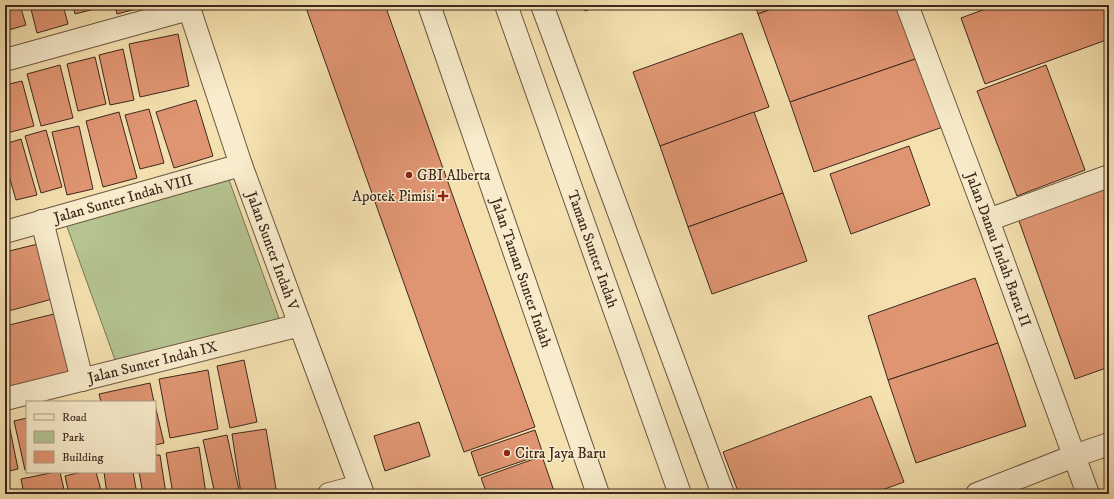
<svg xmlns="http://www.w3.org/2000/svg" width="1114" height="499" font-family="'IM FELL DW Pica',serif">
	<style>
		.green { fill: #b5c490; stroke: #797657 }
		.building { fill: #e09572; stroke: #3d281e }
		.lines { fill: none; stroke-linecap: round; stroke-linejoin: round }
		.street-casing { stroke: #6b5642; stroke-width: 24 }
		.street { stroke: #f8eccc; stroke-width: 22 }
		.poi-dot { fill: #8f2418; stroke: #f8eccc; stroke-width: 1.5 }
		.labels { text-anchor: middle; stroke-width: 3; stroke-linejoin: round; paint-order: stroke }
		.poi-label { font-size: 15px; fill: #3d281e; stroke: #f8eccc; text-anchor: start }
		.street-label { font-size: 15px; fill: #3d281e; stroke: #f8eccc }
	</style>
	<rect width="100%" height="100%" fill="#f5e1b0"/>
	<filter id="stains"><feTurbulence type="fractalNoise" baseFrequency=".005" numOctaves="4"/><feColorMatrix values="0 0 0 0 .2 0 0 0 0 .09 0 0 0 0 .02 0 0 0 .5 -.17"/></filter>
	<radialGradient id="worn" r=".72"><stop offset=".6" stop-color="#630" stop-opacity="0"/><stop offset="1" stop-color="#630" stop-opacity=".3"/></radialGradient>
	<path class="green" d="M229 180 281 324 118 368 66 224Z"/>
	<g class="building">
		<path d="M5 5H20L26 25 5 31Z"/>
		<path d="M30 5H63L68 24 37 33Z"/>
		<path d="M73 5H105L106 6 75 14Z"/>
		<path d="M115 5H151L117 14Z"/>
		<path d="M305 5H385L535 427 464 452Z"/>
		<path d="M583 5H601L585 11Z"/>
		<path d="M755 5H782L758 14Z"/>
		<path d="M782 5H899L918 58 790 102 758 14Z"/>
		<path d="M996 5H1109V39L985 84 961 18Z"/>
		<path d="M742 33 769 107 660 146 633 72Z"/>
		<path d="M178 34 189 86 140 97 129 44Z"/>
		<path d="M123 49 134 100 110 105 99 55Z"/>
		<path d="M95 57 106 104 78 111 67 64Z"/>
		<path d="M918 58 943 127 814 172 790 102Z"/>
		<path d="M60 65 73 118 41 126 27 74Z"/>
		<path d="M1046 65 1085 170 1017 196 977 91Z"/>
		<path d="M22 81 34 126 7 133 5 127V85Z"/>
		<path d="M196 100 213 156 174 168 156 112Z"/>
		<path d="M149 109 164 163 140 169 125 115Z"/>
		<path d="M119 112 137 178 103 187 86 121Z"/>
		<path d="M754 112 783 193 688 227 660 146Z"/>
		<path d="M79 126 93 189 67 195 52 132Z"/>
		<path d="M46 130 62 187 41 193 25 136Z"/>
		<path d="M21 139 37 195 16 200 5 162V144Z"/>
		<path d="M909 146 930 205 851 234 830 174Z"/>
		<path d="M5 185 10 202 5 204Z"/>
		<path d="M1109 186V367L1075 379 1018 218Z"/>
		<path d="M783 193 807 261 712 294 688 227Z"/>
		<path d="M42 243 56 298 5 312V252Z"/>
		<path d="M975 278 998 343 888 380 868 316Z"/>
		<path d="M58 313 72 372 5 388V326Z"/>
		<path d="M998 343 1026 426 916 463 888 380Z"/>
		<path d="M244 360 257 422 230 428 217 366Z"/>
		<path d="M208 370 218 429 170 438 159 379Z"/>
		<path d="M150 383 154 402H101L99 394Z"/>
		<path d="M871 396 904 482 871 494H739L723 452Z"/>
		<path d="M155 405 164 443 155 445Z"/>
		<path d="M27 418V470H25L14 421Z"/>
		<path d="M419 422 430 456 385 471 374 436Z"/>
		<path d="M9 424 18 469 5 472V425Z"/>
		<path d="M266 429 276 489 241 494 232 434Z"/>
		<path d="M535 430 543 454 479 476 471 452Z"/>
		<path d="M227 435 239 490 215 494 203 440Z"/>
		<path d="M199 447 206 494H173L166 453Z"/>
		<path d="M155 455H160L166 494H143L139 472H155Z"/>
		<path d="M542 456 555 494H487L481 478Z"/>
		<path d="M55 472H60L65 494H24L21 479Z"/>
		<path d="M82 472H96L102 494H69L65 476Z"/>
		<path d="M104 472H133L137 494H107Z"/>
	</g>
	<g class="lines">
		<defs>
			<g id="street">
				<path id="s1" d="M188 5 241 165 300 325 363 494"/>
				<path id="s2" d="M429 5 598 494"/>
				<path id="s3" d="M506 5 680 494"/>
				<path d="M542 5 723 494"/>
				<path id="s4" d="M907 5 988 220 1088 494"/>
				<path d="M5 60 189 9"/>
				<path d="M988 220 1109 176"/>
				<path d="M42 221 82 380"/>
				<path id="s5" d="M5 232 241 165"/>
				<path id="s6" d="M5 399 300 325"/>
				<path d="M329 494 360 486"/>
				<path d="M977 494 1074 456 1109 444"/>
			</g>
		</defs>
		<use href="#street" class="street-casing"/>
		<use href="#street" class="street"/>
	</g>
	<g class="poi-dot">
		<circle cx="409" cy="175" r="4"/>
		<path d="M441 190h4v4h4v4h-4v4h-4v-4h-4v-4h4z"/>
		<circle cx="507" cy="453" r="4"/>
	</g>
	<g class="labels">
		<g class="poi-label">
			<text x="417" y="180">GBI Alberta</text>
			<text x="435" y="201" text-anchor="end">Apotek Pimisi</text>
			<text x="515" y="458">Citra Jaya Baru</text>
		</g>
		<g class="street-label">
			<text dy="5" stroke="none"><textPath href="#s5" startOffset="123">Jalan Sunter Indah VIII</textPath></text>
			<text dy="5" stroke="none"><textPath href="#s4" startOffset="261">Jalan Danau Indah Barat II</textPath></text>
			<text dy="5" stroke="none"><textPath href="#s1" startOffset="260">Jalan Sunter Indah V</textPath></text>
			<text dy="5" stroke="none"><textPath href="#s3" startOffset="259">Taman Sunter Indah</textPath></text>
			<text dy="5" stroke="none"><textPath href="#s2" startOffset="283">Jalan Taman Sunter Indah</textPath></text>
			<text dy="5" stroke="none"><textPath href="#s6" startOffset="152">Jalan Sunter Indah IX</textPath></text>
		</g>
	</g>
	<rect width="1114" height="499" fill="none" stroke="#f5e1b0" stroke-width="20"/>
	<rect x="6" y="6" width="1102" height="487" fill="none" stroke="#3d281e" stroke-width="2"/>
	<rect x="10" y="10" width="1094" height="479" fill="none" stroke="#3d281e"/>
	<rect x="26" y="401" width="130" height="72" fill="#f8eccc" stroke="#ad9e86"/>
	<rect x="34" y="414" width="20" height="6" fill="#f8eccc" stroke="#ad9e86"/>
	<text x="62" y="421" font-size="12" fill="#3d281e">Road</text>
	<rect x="34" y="431" width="20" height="12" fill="#b5c490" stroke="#ad9e86"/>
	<text x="62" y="441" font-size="12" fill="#3d281e">Park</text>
	<rect x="34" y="451" width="20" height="12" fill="#e09572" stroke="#ad9e86"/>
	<text x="62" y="461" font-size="12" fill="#3d281e">Building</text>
	<rect width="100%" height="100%" filter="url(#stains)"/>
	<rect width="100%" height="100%" fill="url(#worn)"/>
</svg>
